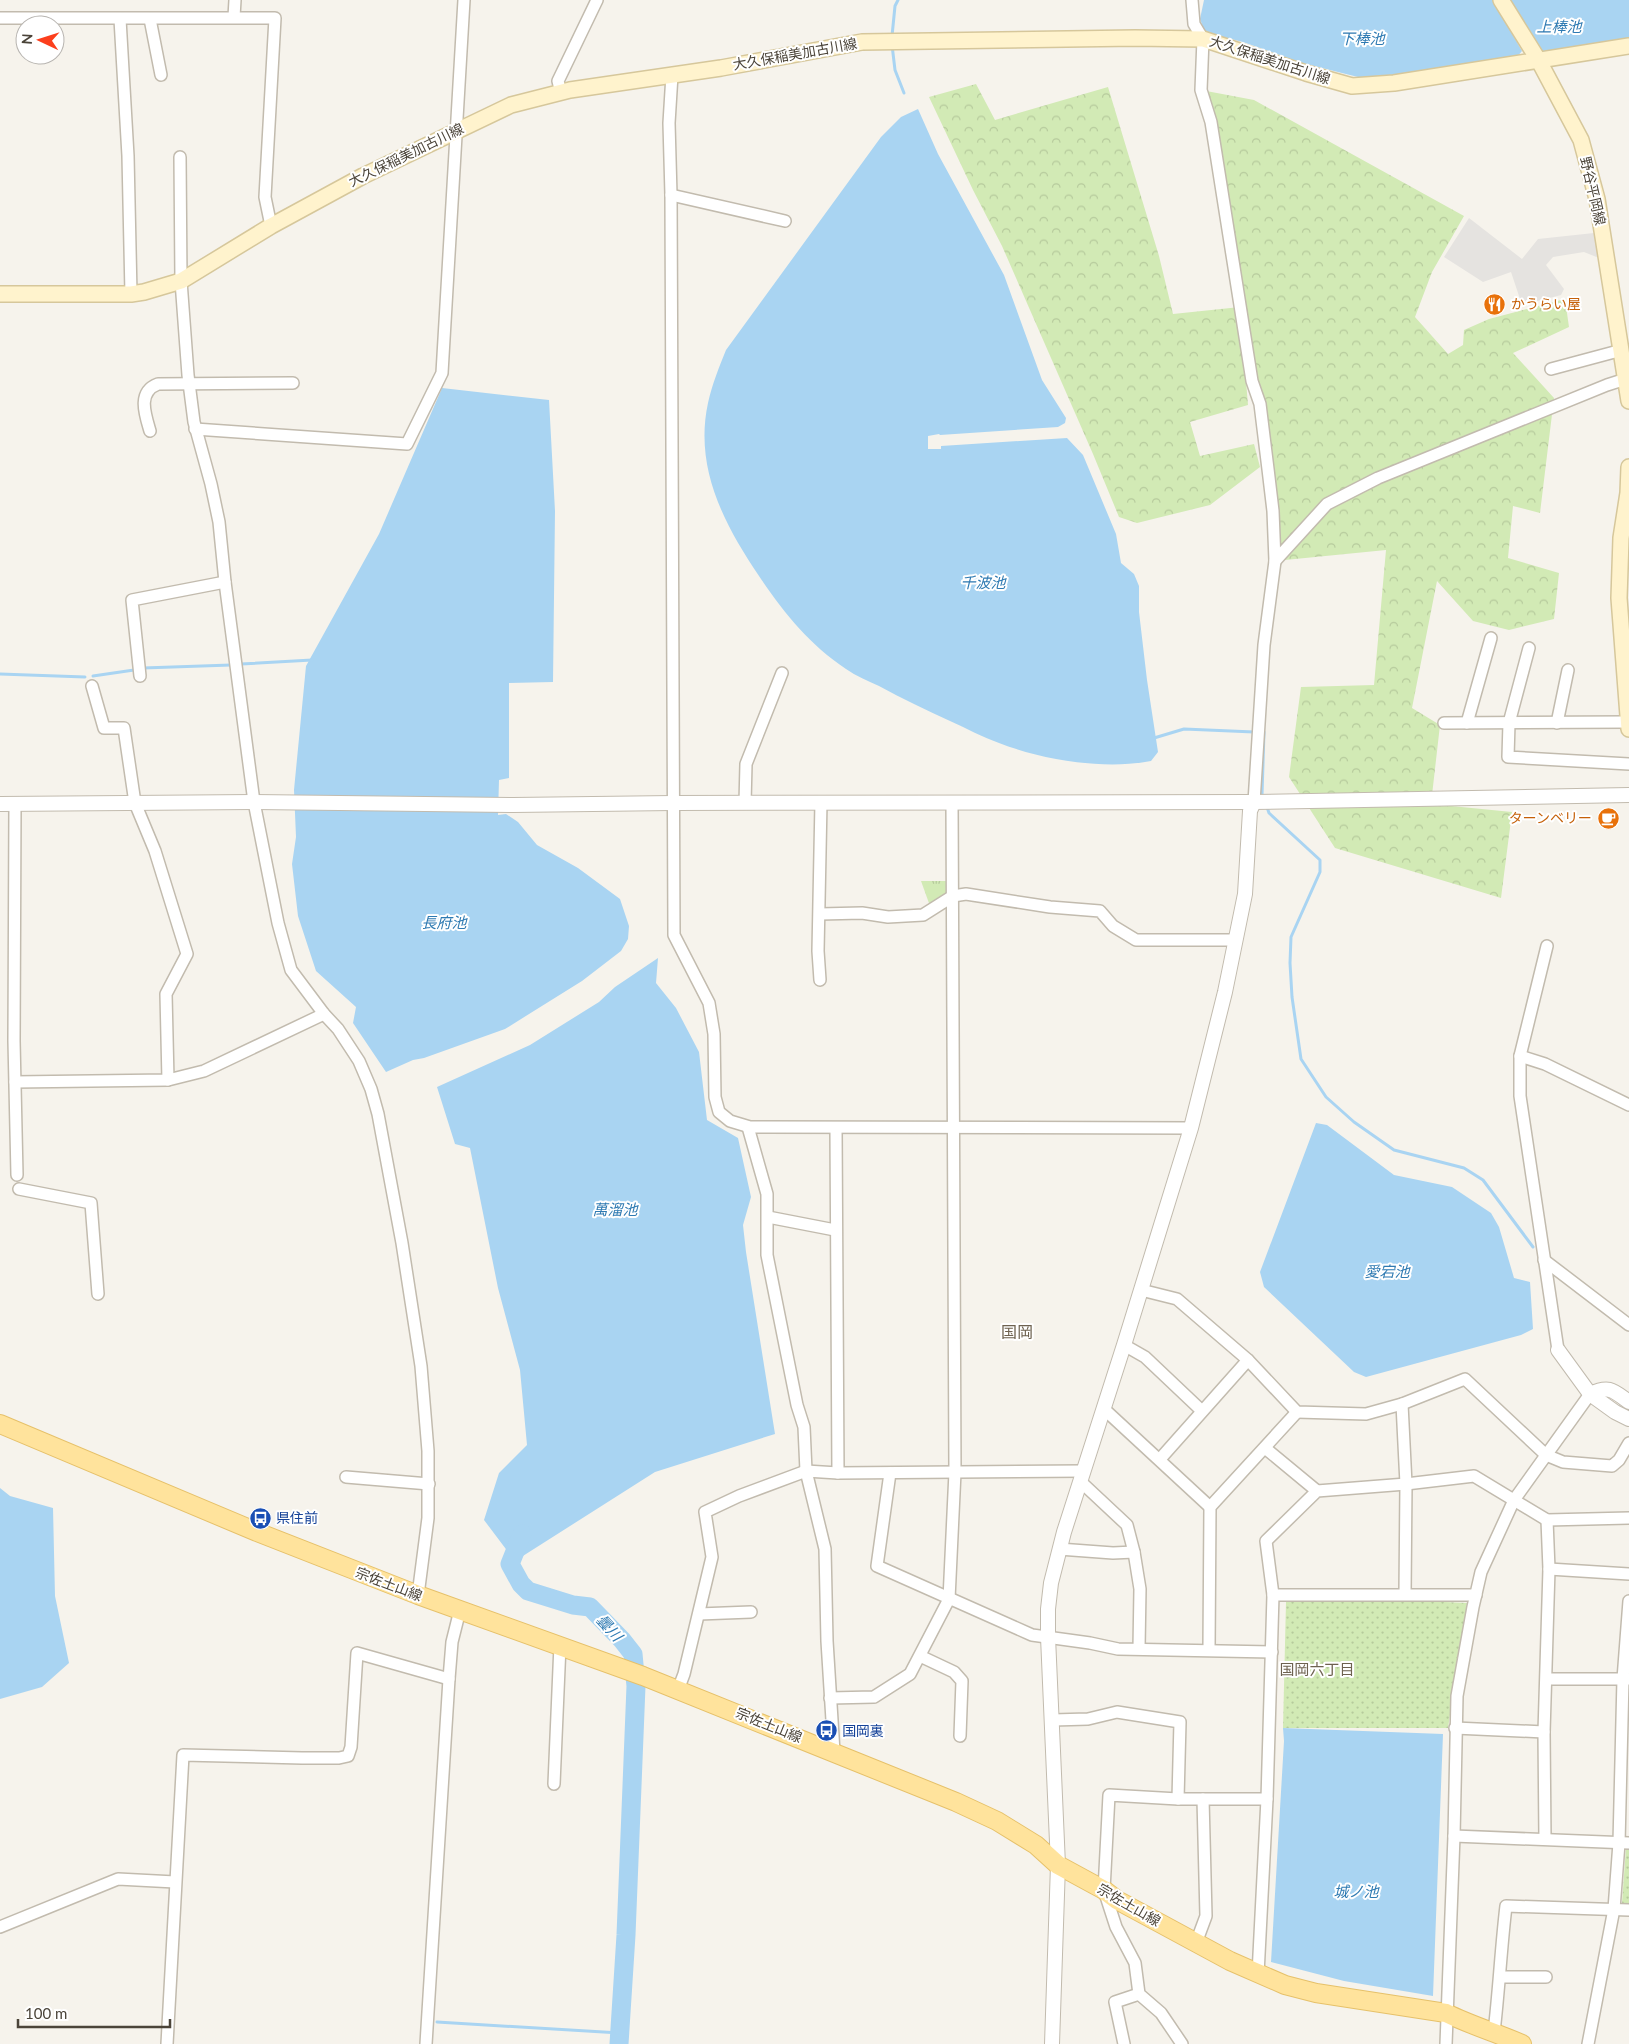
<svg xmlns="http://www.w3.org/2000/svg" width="1629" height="2044" font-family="Lato,'Noto Sans JP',sans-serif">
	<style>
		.grass { fill: url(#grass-tufts) }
		.forest { fill: url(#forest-crowns) }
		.park { fill: url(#park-dots) }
		.parking { fill: #e5e3e0 }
		.water { fill: #a9d4f2 }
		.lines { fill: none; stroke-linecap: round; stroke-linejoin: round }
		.stream { stroke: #a9d4f2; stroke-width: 3 }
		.river { stroke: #a9d4f2; stroke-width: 19 }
		.minor-casing { stroke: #c2bbae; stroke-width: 14 }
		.tertiary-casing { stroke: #c2bbae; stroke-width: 16 }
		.secondary-casing { stroke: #d6c79b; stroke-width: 18 }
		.primary-casing { stroke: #e6c16a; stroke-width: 20 }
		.minor { stroke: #fff; stroke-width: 11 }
		.tertiary { stroke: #fff; stroke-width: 14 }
		.secondary { stroke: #fff3cd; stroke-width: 15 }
		.primary { stroke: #ffe39c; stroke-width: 18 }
		.labels { text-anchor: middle; stroke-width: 4; stroke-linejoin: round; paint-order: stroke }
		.street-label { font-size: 14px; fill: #4b4439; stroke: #fff }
		.food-label { font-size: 14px; fill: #c56008; stroke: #fff; text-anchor: start }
		.transit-label { font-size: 14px; fill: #164399; stroke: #fff; text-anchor: start }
		.water-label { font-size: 15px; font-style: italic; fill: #2e7ab2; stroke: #fff }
		.neighbourhood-label { font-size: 15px; fill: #6e6250; stroke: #fff }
		.quarter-label { font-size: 16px; fill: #6e6250; stroke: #fff }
	</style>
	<defs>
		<pattern id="grass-tufts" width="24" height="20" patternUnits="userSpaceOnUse" patternTransform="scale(1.25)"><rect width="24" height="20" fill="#d2eab5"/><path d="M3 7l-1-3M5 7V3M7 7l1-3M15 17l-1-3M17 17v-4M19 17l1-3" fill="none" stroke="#b6ca9c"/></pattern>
		<pattern id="forest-crowns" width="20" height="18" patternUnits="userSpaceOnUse" patternTransform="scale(1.25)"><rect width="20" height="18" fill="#d2eab5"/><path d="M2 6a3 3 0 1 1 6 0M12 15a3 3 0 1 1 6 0" fill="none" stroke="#b6ca9c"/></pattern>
		<pattern id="park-dots" width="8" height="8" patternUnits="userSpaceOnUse" patternTransform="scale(1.25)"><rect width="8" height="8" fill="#d2eab5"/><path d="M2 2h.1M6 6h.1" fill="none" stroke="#b6ca9c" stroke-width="1.8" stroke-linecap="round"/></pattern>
	</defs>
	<rect width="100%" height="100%" fill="#f6f3ec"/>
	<path class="grass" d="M921 881H946V896L930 906Z"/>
	<path class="forest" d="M976 84 995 120 1108 87 1159 256 1173 314 1240 307 1201 90 1254 100 1464 216 1432 272 1415 317 1448 354 1463 345 1464 330 1489 319 1565 299 1569 327 1513 353 1554 398 1540 513 1513 506 1508 558 1559 573 1554 619 1509 630 1473 621 1437 581 1412 708 1440 725 1431 804 1512 812 1501 898 1335 848 1289 777 1301 687 1374 685 1386 550 1275 561 1266 450 1240 309 1248 405 1190 422 1200 456 1254 444 1260 467 1210 505 1137 523 1119 517 1093 454 1002 246 973 190 929 97Z"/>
	<g class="park">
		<path d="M1296 1595 1467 1603 1448 1728H1283L1286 1602Z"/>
		<path d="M1626 1848H1629V1903H1622Z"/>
	</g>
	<path class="parking" d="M1469 218 1522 259 1538 239 1594 233 1599 258 1584 252 1553 257 1546 265 1564 289 1561 295 1522 305 1511 272 1483 282 1444 257Z"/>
	<g class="water">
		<path d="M1204 0H1493L1522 51 1516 58 1401 76 1362 78 1302 63 1243 42 1207 33 1203 27 1200 19Z"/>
		<path d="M1510 0H1629V43L1544 53Z"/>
		<path d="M918 109 938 154 1004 275 1042 380 1066 418 1065 423 1058 427 940 435 939 434 928 436V449H941V446L1067 438 1083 455 1116 534 1121 563 1134 574 1139 586V612L1147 680 1158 752 1151 761C1104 770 1043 760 999 743 982 737 966 728 950 721 926 710 903 699 879 686 868 681 856 676 846 669 808 643 784 613 759 576 724 524 694 468 708 403 712 385 719 367 726 350L881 137 901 117Z"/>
		<path d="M442 388 549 400 555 511 553 682 509 683V778L499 780 498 815 506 814 518 822 537 845 578 868 620 899 629 926 628 939 621 951 582 981 505 1029 424 1058 413 1060 386 1072 353 1023 356 1007 316 971 298 916 292 864 296 837 294 790 306 666 379 534Z"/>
		<path d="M658 958 656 983 676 1008 699 1052 707 1120 738 1138 751 1197 743 1225 746 1252 775 1434 655 1472 515 1561 484 1520 499 1473 527 1445 520 1370 498 1288 470 1148 455 1144 437 1087 530 1045 599 1002 615 987Z"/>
		<path d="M1316 1123 1327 1125 1394 1175 1452 1187 1491 1213 1499 1227 1514 1278 1530 1282 1533 1329 1521 1335 1366 1377 1354 1372 1264 1287 1260 1272Z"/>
		<path d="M0 1488 10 1496 53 1508 55 1596 69 1663 42 1687 0 1699Z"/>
		<path d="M1283 1728 1443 1734 1433 1996 1344 1981 1271 1962 1284 1741Z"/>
	</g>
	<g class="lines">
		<g class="stream">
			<path d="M892 36 895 6 898 0"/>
			<path d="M892 45 895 70 904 93"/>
			<path d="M241 664 312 660"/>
			<path d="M143 668 231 665"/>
			<path d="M0 674 85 677"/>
			<path d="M93 676 134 670"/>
			<path d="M1154 738 1184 729 1254 732"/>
			<path d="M1263 799 1262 795 1264 732"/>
			<path d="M1267 807 1269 813 1320 860V872L1291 937 1290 963 1292 997 1301 1059 1326 1097 1354 1122 1394 1150 1464 1168 1483 1180 1533 1247"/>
			<path d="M437 2022 620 2033"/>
		</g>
		<path class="river" d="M522 1534 510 1564 521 1584 528 1591 573 1605 590 1607 622 1640 633 1654 636 1686 626 1935 619 2044"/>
		<defs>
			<g id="minor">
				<path d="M1192 0 1194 24 1203 39 1201 90 1211 122 1252 381 1260 404 1268 469 1273 511 1275 561 1264 645 1254 802"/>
				<path d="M234 17 235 0"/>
				<path d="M0 18H275L265 197 271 226"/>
				<path d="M120 19 128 156 131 294"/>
				<path d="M150 19 161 75"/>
				<path d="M672 75 669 123 671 195 674 935 709 1003 714 1034 715 1097 719 1112 730 1121 750 1127 1191 1128"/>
				<path d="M561 93 558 81 597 0"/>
				<path d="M180 157 181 281 188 375 194 422 211 484 219 522 225 582 254 802 278 923 291 970 324 1014 338 1029 359 1061 371 1089 378 1114 402 1243 421 1366 428 1451V1518L418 1595"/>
				<path d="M671 195 785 221"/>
				<path d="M1551 369 1622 350"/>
				<path d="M195 429 407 444 442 373 464 0"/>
				<path d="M150 431C145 414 137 392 158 384L293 383"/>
				<path d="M1275 561 1327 504 1378 478 1607 385 1629 378"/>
				<path d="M1529 648 1509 723 1508 757 1629 764"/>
				<path d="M140 676 132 600 225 582"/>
				<path d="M92 686 104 728H124L135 803 155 851 187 954 166 994 168 1080"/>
				<path d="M1444 723 1628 722"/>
				<path d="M1467 723 1491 638"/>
				<path d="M1557 723 1568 670"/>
				<path d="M745 803 746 764 782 673"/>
				<path d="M15 804 14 1041 17 1175"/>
				<path d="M820 914 862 913 888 917 923 915 953 896 966 894 1050 907 1100 911 1113 926 1136 940H1236"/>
				<path d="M820 980 818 951 821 802"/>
				<path d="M1520 1056 1547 946"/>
				<path d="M15 1082 168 1080 204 1071 324 1014"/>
				<path d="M748 1127 767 1194V1255L797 1405 804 1427 806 1471 825 1549 827 1641 834 1752"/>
				<path d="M836 1128 838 1473"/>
				<path d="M19 1189 91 1203 98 1294"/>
				<path d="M768 1217 835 1230"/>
				<path d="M1544 1260 1629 1325"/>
				<path d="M1141 1290 1177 1299 1248 1360 1297 1412 1366 1414 1402 1404 1465 1379 1546 1455 1563 1462 1612 1466 1619 1460 1629 1443"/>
				<path d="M1124 1345 1145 1357 1202 1411"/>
				<path d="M1558 1350 1520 1096V1056L1545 1064 1629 1105"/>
				<path d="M1402 1404 1406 1484 1405 1594"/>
				<path d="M1104 1409 1210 1507"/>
				<path d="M1265 1448 1317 1491"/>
				<path d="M1160 1459 1248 1360"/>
				<path d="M890 1473 877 1566 1032 1635 1090 1643 1118 1649 1272 1652"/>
				<path d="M346 1477 429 1484"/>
				<path d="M1081 1482 1127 1525 1134 1552 1140 1589 1139 1648"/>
				<path d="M1059 1549 1113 1553 1134 1552"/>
				<path d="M1549 1569 1629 1574"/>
				<path d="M1273 1595 1266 1541 1317 1491 1406 1484 1474 1476 1547 1520 1629 1518"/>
				<path d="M699 1614 751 1612"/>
				<path d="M1209 1650 1210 1507 1297 1412"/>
				<path d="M920 1656 954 1672 962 1681 960 1736"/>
				<path d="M1547 1679H1629"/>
				<path d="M678 1690 684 1674 712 1557 705 1512 739 1496 806 1471 838 1473 1083 1471"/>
				<path d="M830 1698 874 1697 910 1674 949 1599 955 1472 952 802"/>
				<path d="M1053 1720 1088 1719 1117 1712 1180 1722 1178 1799"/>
				<path d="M1455 1728 1544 1732"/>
				<path d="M554 1784 560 1645"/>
				<path d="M1454 1836 1629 1843"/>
				<path d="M1545 1839 1544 1732 1549 1569 1547 1520"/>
				<path d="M0 1927 118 1879 175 1882"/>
				<path d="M1196 1943 1206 1916 1203 1799"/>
				<path d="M1258 1974 1267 1799 1273 1595H1476"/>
				<path d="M1501 1977H1546"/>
				<path d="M1494 2032C1499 1990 1501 1948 1506 1906L1629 1910"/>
				<path d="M167 2044 183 1755 302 1758H339L348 1756 351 1747 357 1653 449 1679"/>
				<path d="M426 2044 449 1679 452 1642 460 1610"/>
				<path d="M1124 2044 1115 2002 1139 1994"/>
				<path d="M1182 2044 1161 2013 1139 1994 1135 1963 1116 1927 1104 1890 1109 1795 1178 1799H1267"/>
				<path d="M1446 2044 1454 1836 1457 1696 1473 1607 1481 1572 1514 1500 1590 1394"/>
				<path d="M1588 2044 1614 1909 1619 1843 1623 1679 1629 1601"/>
			</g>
			<g id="tertiary">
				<path d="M0 804 254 802 513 805 673 803 1254 802 1629 795"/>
				<path d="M1558 1350 1590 1394 1615 1412 1629 1419"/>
				<path d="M1590 1394C1609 1385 1613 1390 1629 1402"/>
				<path d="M1052 2044 1058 1865 1048 1637V1609L1051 1583 1064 1532 1124 1345 1191 1128 1225 992 1245 894 1250 811 1254 802"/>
			</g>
			<g id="secondary">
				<path d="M1501 0 1539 61 1581 140 1597 199 1629 401"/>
				<path d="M0 294H131L144 292 181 281 271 226 363 176 511 105 570 90 721 68 862 42 1135 38 1203 39 1306 73 1352 86 1394 83 1629 46"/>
				<path d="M1629 467 1628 493 1621 538 1619 598 1629 729"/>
			</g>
			<path id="primary" d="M0 1424 257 1532 418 1595 643 1676 956 1802 997 1821 1036 1845 1058 1865 1104 1890 1117 1900 1230 1961 1285 1985 1316 1993 1446 2013C1470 2025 1497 2033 1522 2044"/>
		</defs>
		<use href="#minor" class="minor-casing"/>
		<use href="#tertiary" class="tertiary-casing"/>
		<use href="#secondary" class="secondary-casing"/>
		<use href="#primary" class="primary-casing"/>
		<use href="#minor" class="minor"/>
		<use href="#tertiary" class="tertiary"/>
		<use href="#secondary" class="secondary"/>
		<use href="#primary" class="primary"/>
	</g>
	<defs>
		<symbol id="restaurant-disc" viewBox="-11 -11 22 22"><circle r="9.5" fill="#e8710a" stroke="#fff"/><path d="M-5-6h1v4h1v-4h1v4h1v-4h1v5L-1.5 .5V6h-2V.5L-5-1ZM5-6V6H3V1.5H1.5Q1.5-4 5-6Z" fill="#fff"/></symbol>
		<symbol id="cafe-disc" viewBox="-11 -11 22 22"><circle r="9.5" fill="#e8710a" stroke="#fff"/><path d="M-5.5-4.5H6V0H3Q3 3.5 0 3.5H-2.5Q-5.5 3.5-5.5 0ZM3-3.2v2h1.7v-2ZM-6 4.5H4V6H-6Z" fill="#fff"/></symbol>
		<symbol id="bus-disc" viewBox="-11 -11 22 22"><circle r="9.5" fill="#1a4fb4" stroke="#fff"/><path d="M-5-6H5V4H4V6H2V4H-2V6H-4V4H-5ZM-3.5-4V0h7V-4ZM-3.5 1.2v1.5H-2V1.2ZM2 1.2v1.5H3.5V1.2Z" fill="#fff"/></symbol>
	</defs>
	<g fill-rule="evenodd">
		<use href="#restaurant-disc" x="1482" y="292" width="25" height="25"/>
		<use href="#cafe-disc" x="1596" y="806" width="25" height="25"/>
		<use href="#bus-disc" x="248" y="1506" width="25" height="25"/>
		<use href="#bus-disc" x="814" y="1718" width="25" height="25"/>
	</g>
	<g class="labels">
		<g class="street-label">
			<text transform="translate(795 54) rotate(-10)" y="5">大久保稲美加古川線</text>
			<text transform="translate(1270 60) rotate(18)" y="5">大久保稲美加古川線</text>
			<text transform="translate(406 155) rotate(-26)" y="5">大久保稲美加古川線</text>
			<text transform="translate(1593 191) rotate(77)" y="5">野谷平岡線</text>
			<text transform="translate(389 1584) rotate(21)" y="5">宗佐土山線</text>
			<text transform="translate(769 1725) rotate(22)" y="5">宗佐土山線</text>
			<text transform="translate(1129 1905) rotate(30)" y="5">宗佐土山線</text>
		</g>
		<g class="food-label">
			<text x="1511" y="309">かうらい屋</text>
			<text x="1592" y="823" text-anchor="end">ターンベリー</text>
		</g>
		<g class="transit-label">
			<text x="276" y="1523">県住前</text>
			<text x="842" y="1736">国岡裏</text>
		</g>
		<g class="water-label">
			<text x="1559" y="32">上棒池</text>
			<text x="1362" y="44">下棒池</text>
			<text x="983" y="588">千波池</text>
			<text x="444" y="928">長府池</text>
			<text x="615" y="1215">萬溜池</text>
			<text x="1387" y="1277">愛宕池</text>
			<text transform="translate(609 1628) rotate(48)" y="5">曇川</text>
			<text x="1356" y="1897">城ノ池</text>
		</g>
		<g class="neighbourhood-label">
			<text x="1317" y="1675">国岡六丁目</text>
		</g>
		<g class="quarter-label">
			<text x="1017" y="1338">国岡</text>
		</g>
	</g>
	<g transform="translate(40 40) rotate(274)"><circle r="24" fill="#ffffff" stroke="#b7b4b0"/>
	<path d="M0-4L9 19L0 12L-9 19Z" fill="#fc3f1d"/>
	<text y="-8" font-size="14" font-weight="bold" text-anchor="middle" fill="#4b4439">N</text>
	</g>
	<path d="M18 2019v8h152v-8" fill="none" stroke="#4b4439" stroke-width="2.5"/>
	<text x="25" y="2019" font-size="15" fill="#4b4439" stroke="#ffffff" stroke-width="4" paint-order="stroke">100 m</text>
</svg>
